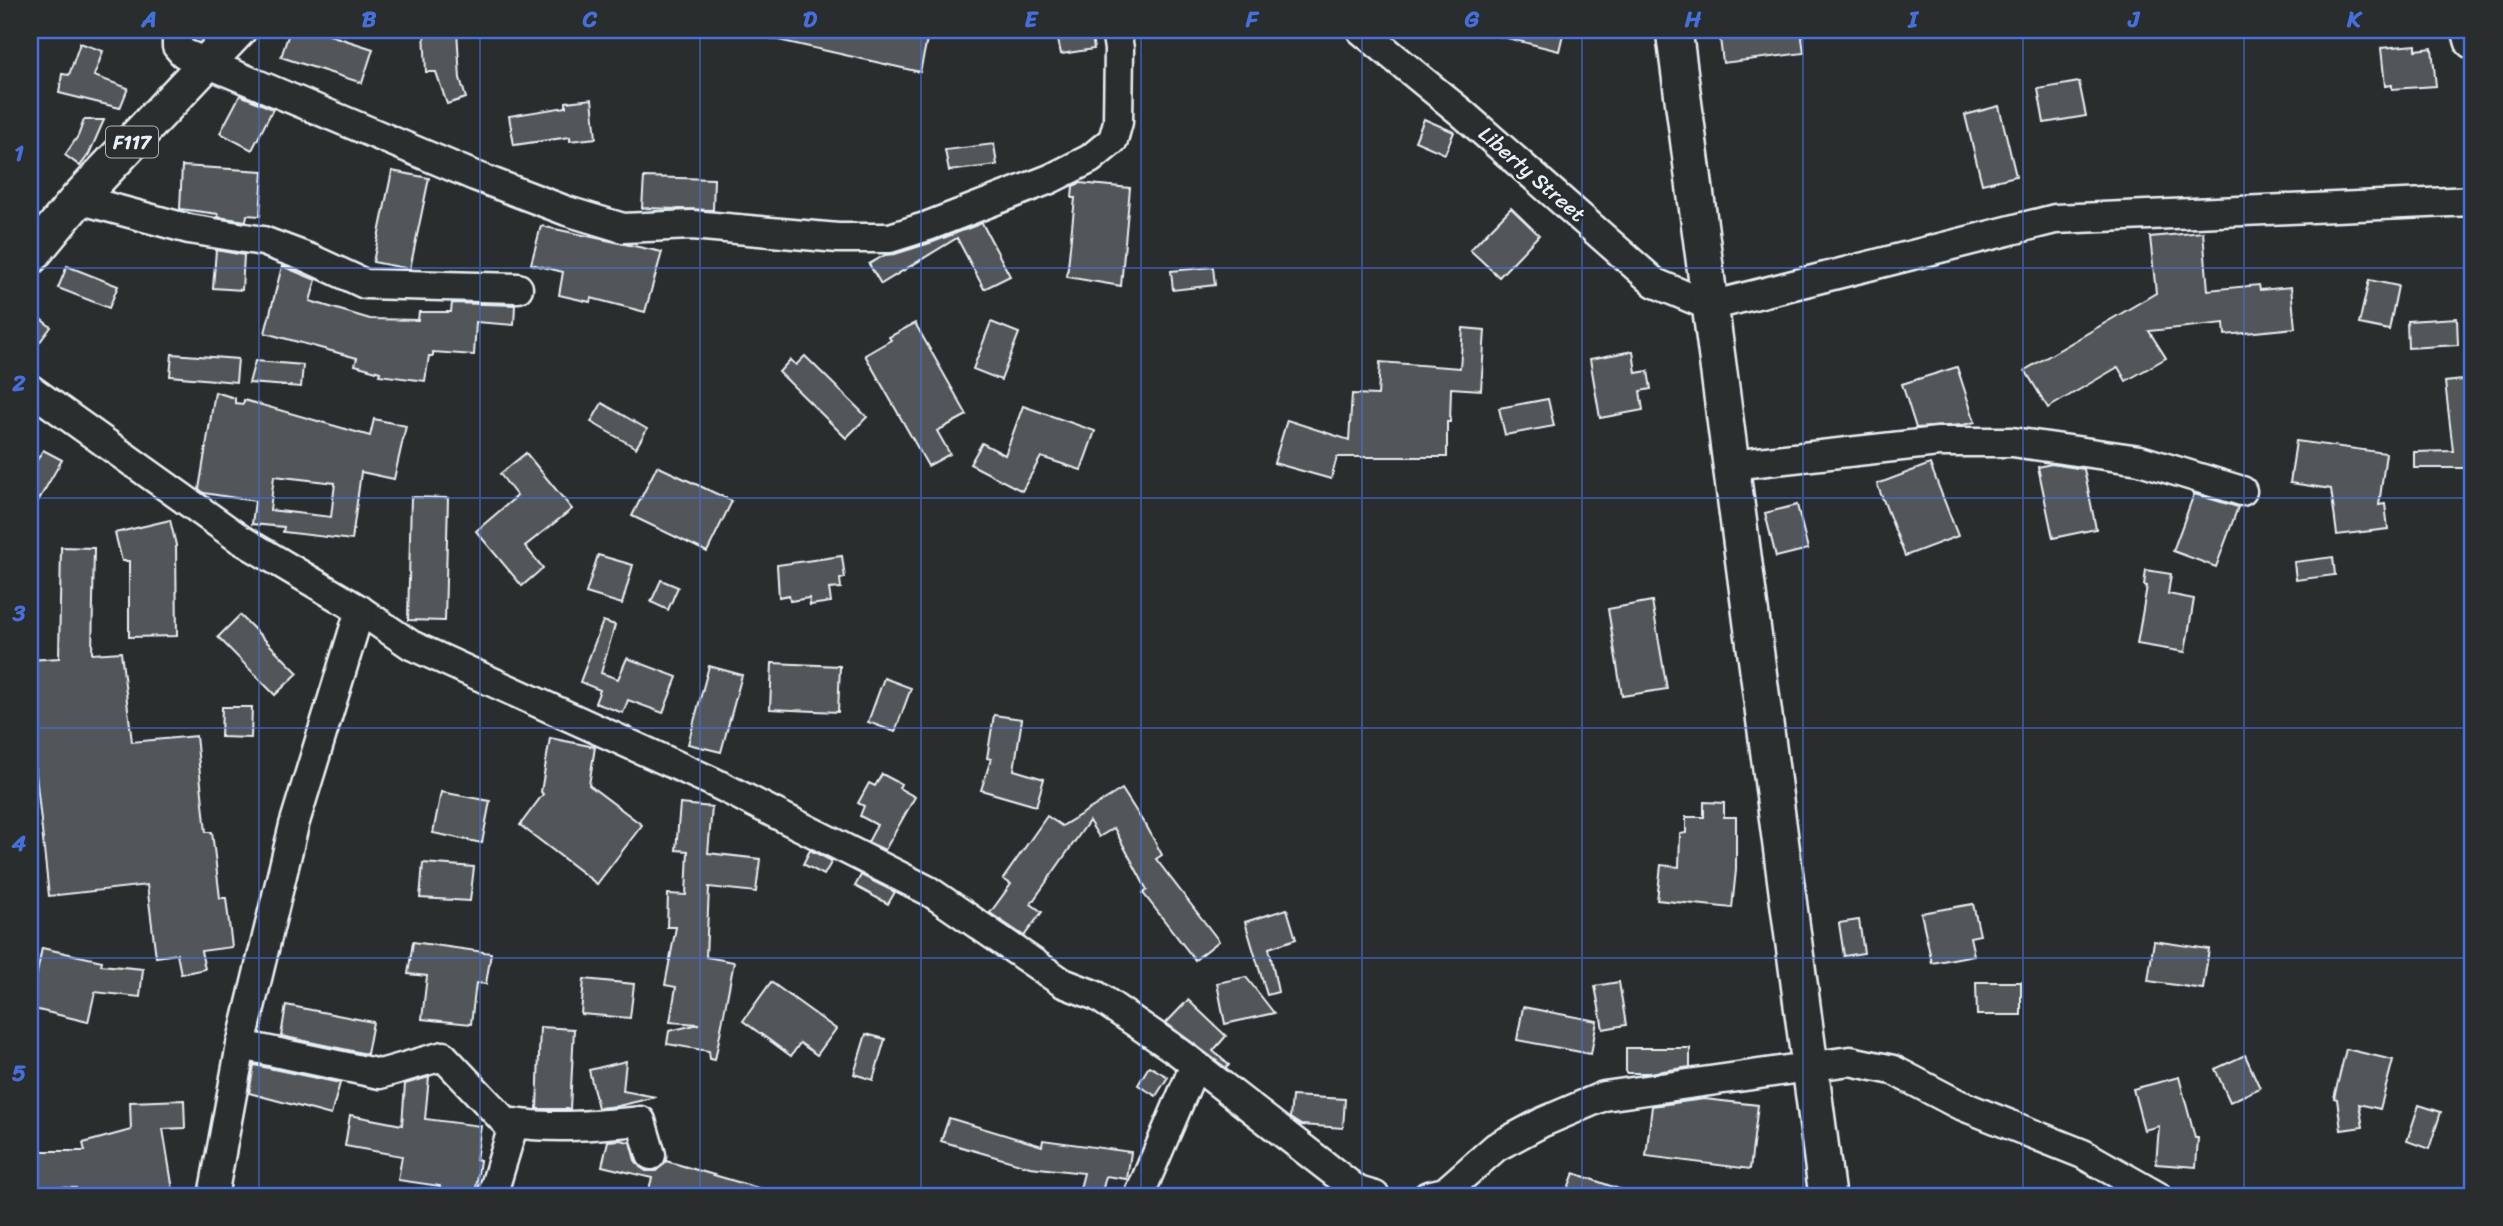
<svg xmlns="http://www.w3.org/2000/svg" width="2503" height="1226" font-family="Sriracha,sans-serif">
	<style>
		.building { fill: #535759; stroke: #e8f1f8; stroke-width: 2; fill-rule: evenodd }
		.lines { fill: none; stroke-linecap: round; stroke-linejoin: round }
		.minor-casing { stroke: #e8f1f8; stroke-width: 33 }
		.major-casing { stroke: #e8f1f8; stroke-width: 40 }
		.minor { stroke: #2a2d2e; stroke-width: 28 }
		.major { stroke: #2a2d2e; stroke-width: 35 }
		.grid { fill: none; stroke: #466fde; stroke-width: 2; stroke-opacity: 0.55 }
		.labels { text-anchor: middle; stroke-width: 5; stroke-linejoin: round; paint-order: stroke }
		.shield { fill: #2a2d2e; stroke: #afb6bb; stroke-width: 2 }
		.shield-label { font-size: 19px; font-weight: bold; fill: #e8f1f8 }
		.street-label { font-size: 21px; fill: #e8f1f8; stroke: #2a2d2e }
		.neatline { fill: none; stroke: #466fde; stroke-width: 2.5 }
		.grid-label { font-size: 23px; text-anchor: middle; font-weight: bold; fill: #466fde }
	</style>
	<rect width="100%" height="100%" fill="#2a2d2e"/>
	<filter id="ink" filterUnits="userSpaceOnUse"><feTurbulence type="fractalNoise" baseFrequency=".0143" numOctaves="2"/><feDisplacementMap in="SourceGraphic" scale="14" xChannelSelector="R" yChannelSelector="G"/><feConvolveMatrix kernelMatrix="1 2 1 2 8 2 1 2 1" color-interpolation-filters="sRGB"/></filter>
	<g filter="url(#ink)">
		<g class="building">
			<path d="M290 30H314L373 49 362 83 281 57Z"/>
			<path d="M424 30H457L460 78 466 98 447 104 436 72H426Z"/>
			<path d="M766 30H904L928 35 920 72 765 37Z"/>
			<path d="M1056 30H1091L1094 49 1061 54Z"/>
			<path d="M1499 30H1564L1559 51 1499 36Z"/>
			<path d="M1719 30H1801L1804 53 1723 63Z"/>
			<path d="M80 43 103 51 94 76 128 88 120 108 59 93 62 74 69 75Z"/>
			<path d="M2416 45V50L2432 48 2436 86 2392 89V85L2385 86 2381 48Z"/>
			<path d="M2079 82 2086 116 2044 123 2038 89Z"/>
			<path d="M240 95 273 109 252 150 220 133Z"/>
			<path d="M592 99 596 138 570 141V137L514 145 509 116 566 107V102Z"/>
			<path d="M1999 106 2016 176 1982 184 1965 115Z"/>
			<path d="M1424 119 1454 132 1445 154 1415 141Z"/>
			<path d="M84 120H104L89 154 80 166 65 155 78 136Z"/>
			<path d="M994 144 997 165 949 171 945 150Z"/>
			<path d="M182 166 263 171 260 216 247 215 246 221 218 217V214L180 209Z"/>
			<path d="M392 171 429 178 410 269 373 262Z"/>
			<path d="M644 177 714 179 713 210 642 208Z"/>
			<path d="M1080 183 1130 188 1121 286 1067 277 1075 198H1072L1073 186Z"/>
			<path d="M1511 208 1539 235 1499 277 1470 250Z"/>
			<path d="M982 223 1010 276 984 289 957 238 881 284 869 264 885 255 895 254 933 242Z"/>
			<path d="M541 226 662 252 645 312 591 298 590 302 559 295 563 272 531 264Z"/>
			<path d="M2203 232 2208 290 2259 285 2260 290 2291 287 2295 328 2225 335 2224 323 2149 331 2166 358 2126 381 2118 367 2048 408 2025 370 2156 293 2150 237Z"/>
			<path d="M216 250 244 255 242 290 213 288Z"/>
			<path d="M67 266 118 286 109 308 58 288Z"/>
			<path d="M282 266 316 280 310 301 370 319 418 320 419 312H451L452 303 515 305 514 325 476 322 474 355 433 352V356H429L425 381 379 375 380 372 355 365 357 358 265 333Z"/>
			<path d="M1213 267 1215 285 1173 290 1171 271Z"/>
			<path d="M2369 280 2398 286 2389 330 2359 324Z"/>
			<path d="M30 311 51 327 30 355Z"/>
			<path d="M2457 318 2458 345 2408 348 2407 321Z"/>
			<path d="M991 322 1019 333 1001 380 973 369Z"/>
			<path d="M915 323 967 415 937 431 950 454 928 466 865 355 891 340 889 337Z"/>
			<path d="M1463 328 1485 330 1481 390 1451 388 1450 422H1447V457H1337L1331 479 1274 463 1287 420 1349 440 1352 394 1378 395 1380 362 1460 368Z"/>
			<path d="M1633 351 1636 373 1648 371 1651 389 1640 391 1643 410 1600 418 1590 359Z"/>
			<path d="M172 354 238 359 236 382 170 376Z"/>
			<path d="M805 356 867 417 846 438 779 372 790 360 796 365Z"/>
			<path d="M255 361 303 365 301 387 249 383Z"/>
			<path d="M1957 367 1975 422 1963 425 1916 428 1902 384Z"/>
			<path d="M2471 379 2473 403V468H2414V452L2453 451 2445 382Z"/>
			<path d="M215 392 235 398V403L243 404 244 400 370 436 374 419 406 426 394 479 361 472 352 540 283 532 284 527 252 524 255 501 204 493 199 489ZM274 476 335 483 331 517 270 510Z"/>
			<path d="M1548 399 1554 426 1505 435 1499 408Z"/>
			<path d="M602 403 647 429 636 448 591 422Z"/>
			<path d="M1023 406 1095 431 1081 470 1041 457 1022 491 970 464 982 443 1005 455Z"/>
			<path d="M2296 441 2386 453 2379 505 2385 504 2388 529 2337 535 2331 489 2290 483Z"/>
			<path d="M43 450 62 460 30 515V472Z"/>
			<path d="M526 453 572 509 525 546 543 568 522 586 476 531 517 496 500 474Z"/>
			<path d="M1930 464 1958 536 1905 556 1877 484Z"/>
			<path d="M2051 464 2084 469 2096 529 2053 538 2038 467Z"/>
			<path d="M657 466 732 501 707 552 632 516Z"/>
			<path d="M2194 494 2238 507 2216 567 2173 551Z"/>
			<path d="M411 497 448 498 445 621 408 620Z"/>
			<path d="M1797 505 1808 549 1776 557 1765 513Z"/>
			<path d="M170 520 176 545 177 636 129 637V561H122L115 533Z"/>
			<path d="M61 547 94 548 92 654 121 652 132 742 196 736 206 832H212L220 898H226L232 947 201 951 205 969 181 974 177 954 156 957 147 885 49 896 35 765H32L30 660 59 658Z"/>
			<path d="M598 555 633 565 622 604 586 593Z"/>
			<path d="M842 556 845 578 840 579 841 588 829 589 831 602 810 605 809 598 790 601 789 595 779 597 777 565Z"/>
			<path d="M2333 557 2335 575 2296 580 2294 562Z"/>
			<path d="M2146 570 2171 574 2168 594 2194 599 2185 652 2137 644 2147 586 2144 585Z"/>
			<path d="M661 580 678 587 668 610 651 602Z"/>
			<path d="M1652 601 1667 689 1622 696 1608 609Z"/>
			<path d="M240 615 298 673 275 695 218 637Z"/>
			<path d="M603 621 615 625 601 673 618 679 627 658 677 677 663 713 628 700 623 713 595 703 600 690 580 682Z"/>
			<path d="M772 663 840 666 838 712 770 709Z"/>
			<path d="M709 666 742 675 721 752 688 744Z"/>
			<path d="M884 678 911 688 895 732 868 722Z"/>
			<path d="M222 707H252L251 738 221 737Z"/>
			<path d="M994 715 1022 719 1014 770 1044 779 1036 806 981 790 991 759 987 758Z"/>
			<path d="M550 738 595 747 589 785 642 825 597 884 520 825 543 794 541 792Z"/>
			<path d="M882 774 901 784 899 788 915 797 885 850 868 842 877 825 860 816 864 806 858 803 869 783 875 786Z"/>
			<path d="M1122 789 1145 825H1146L1162 855 1156 859 1219 941 1195 960 1143 893 1147 890 1114 828 1099 837 1089 821 1031 904 1042 912 1024 936 990 913 1011 884 1003 879 1047 816 1062 826Z"/>
			<path d="M441 792 490 801 482 843 433 833Z"/>
			<path d="M1704 802 1724 803V817H1736V870L1732 908 1657 900 1661 865 1679 867 1680 834 1686 833V817H1704Z"/>
			<path d="M680 804 712 807 708 853 760 859 756 892 709 887 706 957 734 962 715 1060 710 1059 709 1051 667 1044 669 1031 699 1024 670 1022 676 987 665 985 676 927H667L668 894 686 895 688 851 676 850Z"/>
			<path d="M810 850 832 861 824 875 803 864Z"/>
			<path d="M423 863 474 867 470 901 420 898Z"/>
			<path d="M861 875 895 892 888 904 855 886Z"/>
			<path d="M1973 904 1980 935 1970 937 1974 955 1932 963 1921 913Z"/>
			<path d="M1287 909 1296 939 1269 948 1278 992 1267 995 1245 922Z"/>
			<path d="M1859 920 1864 953 1844 956 1839 923Z"/>
			<path d="M2154 941 2209 949 2203 989 2148 981Z"/>
			<path d="M413 942 491 953 486 984 476 983 471 1024 422 1019 427 976 408 974Z"/>
			<path d="M42 948 102 961 101 965 143 969 140 997 95 992 88 1022 30 1008Z"/>
			<path d="M1246 977 1274 1013 1225 1024 1217 983Z"/>
			<path d="M584 979 634 984 630 1018 581 1014Z"/>
			<path d="M771 982 836 1029 817 1055 800 1043 791 1056 743 1021Z"/>
			<path d="M1619 982 1626 1025 1603 1029 1595 986Z"/>
			<path d="M1976 982H2021V1015H1977Z"/>
			<path d="M1188 1000 1226 1036 1213 1051 1229 1065 1226 1068 1166 1023Z"/>
			<path d="M286 1005 373 1022 367 1054 281 1036Z"/>
			<path d="M1523 1007 1597 1021 1591 1054 1517 1040Z"/>
			<path d="M540 1027 574 1029 570 1109H537Z"/>
			<path d="M866 1034 885 1039 873 1080 854 1074Z"/>
			<path d="M1626 1048H1690V1067L1649 1073H1626Z"/>
			<path d="M2346 1049 2393 1060 2380 1109 2359 1104 2363 1127 2341 1130 2337 1099 2334 1098Z"/>
			<path d="M2245 1055 2260 1088 2230 1102 2215 1069Z"/>
			<path d="M626 1061 623 1091 656 1097 618 1106 598 1108 589 1070Z"/>
			<path d="M254 1065 340 1083 331 1115 249 1093Z"/>
			<path d="M1149 1066 1168 1077 1156 1096 1138 1085Z"/>
			<path d="M429 1077 425 1119 481 1126 476 1160H480L475 1196H438L440 1186 398 1180 402 1156 345 1146 350 1115 402 1125 405 1084Z"/>
			<path d="M2179 1077 2195 1138H2198L2196 1167 2156 1164 2159 1126 2144 1130 2133 1089Z"/>
			<path d="M1292 1096 1345 1099 1343 1128 1301 1125 1290 1118Z"/>
			<path d="M1704 1099 1758 1105 1750 1169 1646 1156 1652 1106Z"/>
			<path d="M184 1100 185 1128 163 1129 174 1196H78L76 1188 30 1187V1151H85L83 1143 131 1130 130 1102Z"/>
			<path d="M2419 1105 2441 1112 2429 1149 2407 1141Z"/>
			<path d="M949 1118 1042 1146 1043 1140 1131 1152 1127 1179 1106 1176 1101 1196H1078L1084 1173 1030 1167 941 1141Z"/>
			<path d="M620 1140 630 1142 635 1160 640 1167 646 1171H656L666 1161 772 1192 771 1196H647L652 1178 602 1166 608 1141Z"/>
			<path d="M1574 1173 1633 1194V1196H1565Z"/>
		</g>
		<g class="lines">
			<defs>
				<g id="minor">
					<path d="M177 30V46L183 53 475 176 567 211 623 228 692 225 838 238H890L928 226 1050 179 1090 159 1113 140 1118 122 1119 49 1116 30"/>
					<path d="M1361 30 1462 113 1655 283 1710 306 2055 219 2473 201"/>
					<path d="M78 199 189 229 263 241 311 259 365 284 518 288"/>
					<path d="M30 389 240 539 360 610 411 645 711 781 929 891 1063 983 1097 996 1180 1053 1358 1191 1375 1196"/>
					<path d="M1731 465 1938 442H2012L2140 460 2242 491"/>
					<path d="M241 1045 294 825 360 610"/>
					<path d="M213 1196 241 1045 380 1074 443 1056 511 1128"/>
					<path d="M492 1196 514 1123C556 1129 598 1125 641 1121L651 1155"/>
					<path d="M1139 1196 1195 1065"/>
					<path d="M1428 1196 1445 1192 1496 1147 1543 1122 1604 1096 1850 1061 1893 1070 1958 1104 2083 1154 2157 1196"/>
				</g>
				<g id="major">
					<path d="M1674 30 1827 1196"/>
					<path d="M2470 30 2473 41"/>
					<path d="M30 257 78 199 238 30"/>
				</g>
			</defs>
			<use href="#minor" class="minor-casing"/>
			<use href="#major" class="major-casing"/>
			<use href="#minor" class="minor"/>
			<use href="#major" class="major"/>
		</g>
	</g>
	<path class="grid" d="M259 30V1196M480 30V1196M700 30V1196M921 30V1196M1141 30V1196M1362 30V1196M1582 30V1196M1803 30V1196M2023 30V1196M2244 30V1196M30 268H2473M30 498H2473M30 728H2473M30 958H2473"/>
	<g class="labels">
		<rect class="shield" x="106" y="126.5" width="52" height="31" rx="5"/>
		<g class="shield-label">
			<text x="132" y="149">F117</text>
		</g>
		<g class="street-label">
			<text transform="translate(1532 174) rotate(41)" y="7">Liberty Street</text>
		</g>
	</g>
	<rect width="2503" height="1226" fill="none" stroke="#2a2d2e" stroke-width="77"/>
	<rect x="38" y="38" width="2426" height="1150" class="neatline"/>
	<g class="grid-label">
		<text x="149" y="27">A</text>
		<text x="369" y="27">B</text>
		<text x="590" y="27">C</text>
		<text x="810" y="27">D</text>
		<text x="1031" y="27">E</text>
		<text x="1252" y="27">F</text>
		<text x="1472" y="27">G</text>
		<text x="1693" y="27">H</text>
		<text x="1913" y="27">I</text>
		<text x="2134" y="27">J</text>
		<text x="2354" y="27">K</text>
		<text x="19" y="161">1</text>
		<text x="19" y="391">2</text>
		<text x="19" y="621">3</text>
		<text x="19" y="851">4</text>
		<text x="19" y="1081">5</text>
	</g>
</svg>
